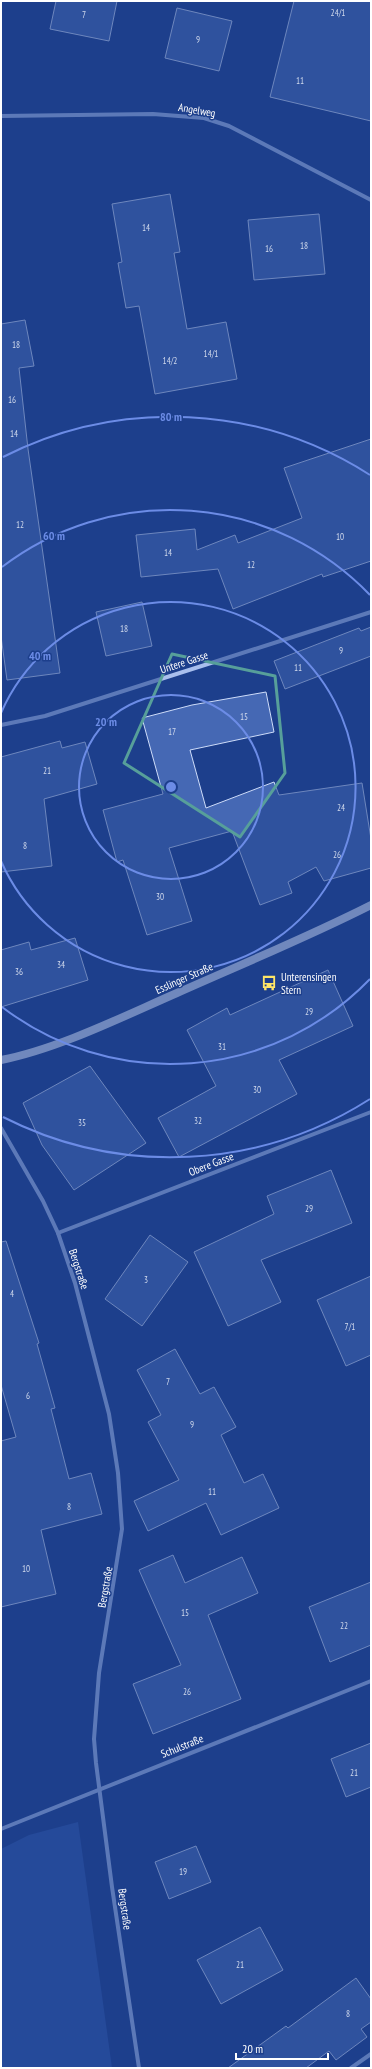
<svg xmlns="http://www.w3.org/2000/svg" width="372" height="2069" font-family="'PT Sans Narrow',sans-serif">
	<style>
		.green { fill: #3057aa }
		.building { fill: #4568b4; stroke: #cedcf9 }
		.lines { fill: none; stroke-linecap: round; stroke-linejoin: round }
		.street { stroke: #a9bfed; stroke-width: 4 }
		.secondary { stroke: #d5e0f9; stroke-width: 8 }
		.marked { fill: none; stroke: #579f9a; stroke-width: 3; stroke-linejoin: round }
		.ring { fill: none; stroke: #6c8ce6; stroke-width: 2 }
		.labels { text-anchor: middle; stroke-width: 3; stroke-linejoin: round; paint-order: stroke }
		.number-label { font-size: 9px; fill: #d0d9ec }
		.street-label { font-size: 11px; fill: #fff; stroke: #1d3f8c }
		.poi-label { font-size: 11px; fill: #fff; stroke: #1d3f8c; text-anchor: start }
		.centre { fill: #6c8ce6; stroke: #1d3f8c; stroke-width: 2 }
		.ring-label { font-size: 12px; text-anchor: middle; font-weight: bold; fill: #6c8ce6; stroke: #1d3f8c; stroke-width: 3; stroke-linejoin: round; paint-order: stroke }
	</style>
	<rect width="100%" height="100%" fill="#1d3f8c"/>
	<path class="green" d="M78 1822 112 2068H1V1849L29 1835Z"/>
	<g class="building">
		<path d="M56 1H117L109 41 50 29Z"/>
		<path d="M294 1H371V121L270 97Z"/>
		<path d="M177 8 232 21 219 71 165 58Z"/>
		<path d="M170 194 180 252 174 253 187 329 226 322 237 379 155 394 139 306 126 308 118 263 122 262 112 204Z"/>
		<path d="M319 214 325 274 254 280 248 220Z"/>
		<path d="M25 320 34 366 19 368 28 449 60 673 7 680 1 636V324Z"/>
		<path d="M371 439V561L323 577 322 574 233 609 218 569 141 577 136 535 195 529 197 550 235 535 238 543 302 518 284 468Z"/>
		<path d="M142 602 152 646 106 656 96 612Z"/>
		<path d="M371 627V656L285 689 274 661 359 628 361 631Z"/>
		<path d="M266 692 274 732 190 750 206 808 274 782 279 795 362 783 371 839V868L324 881 316 867 288 882 292 893 260 905 232 831 169 848 192 921 147 935 123 860 117 862 103 810 163 794 142 718 192 705Z"/>
		<path d="M60 741 62 748 85 742 97 784 44 799 52 866 1 872V757Z"/>
		<path d="M75 938 88 980 1 1007V950L29 942 31 950Z"/>
		<path d="M328 970 353 1026 279 1060 297 1094 179 1157 158 1118 216 1086 187 1030 227 1008 230 1015Z"/>
		<path d="M90 1066 146 1143 74 1190 42 1145 23 1103Z"/>
		<path d="M331 1170 352 1223 261 1260 281 1302 228 1326 194 1252 274 1214 267 1196Z"/>
		<path d="M150 1235 188 1262 142 1326 105 1299Z"/>
		<path d="M6 1241 39 1343 37 1344 55 1408 51 1409 69 1479 91 1473 102 1514 41 1530 56 1594 1 1607V1441L16 1437 1 1385V1242Z"/>
		<path d="M371 1276V1355L346 1366 317 1300Z"/>
		<path d="M175 1349 200 1394 214 1387 236 1427 221 1435 244 1483 263 1474 279 1508 221 1535 206 1503 148 1531 134 1501 179 1480 148 1422 161 1415 137 1370Z"/>
		<path d="M173 1555 185 1583 242 1557 258 1593 208 1615 241 1699 153 1734 133 1684 181 1665 139 1570Z"/>
		<path d="M371 1582V1645L330 1662 309 1607Z"/>
		<path d="M371 1743V1787L346 1797 331 1759Z"/>
		<path d="M196 1846 211 1882 169 1899 155 1862Z"/>
		<path d="M260 1927 283 1970 221 2004 197 1960Z"/>
		<path d="M356 1978 371 1999V2022L361 2029 367 2037 336 2060 329 2051 306 2068H228L286 2026 288 2028Z"/>
	</g>
	<g class="lines">
		<g class="street">
			<path d="M1 116 153 114 204 118 229 126 371 200"/>
			<path d="M1 725 45 716 371 612"/>
			<path d="M1 1128 43 1201 58 1233 75 1283 109 1414 118 1473 122 1529 99 1673 94 1739 96 1763 112 1887 139 2068"/>
			<path d="M58 1233 371 1112"/>
			<path d="M1 1829 371 1681"/>
			<path d="M351 2068 371 2054"/>
		</g>
		<path class="secondary" d="M1 1060C58 1049 124 1016 177 993 242 964 308 937 371 905"/>
	</g>
	<path d="M0 0H372V2069H0ZM172 654 275 676 285 773 240 837 124 763Z" fill="#1d3f8c" fill-opacity=".55" fill-rule="evenodd"/>
	<path class="marked" d="M172 654 275 676 285 773 240 837 124 763Z"/>
	<g class="ring">
		<circle cx="171" cy="787" r="92"/>
		<path d="M1 713A185 185 0 1 1 1 861"/>
		<path d="M370 979A277 277 0 0 1 2 1007M2 567A277 277 0 0 1 370 595"/>
		<path d="M370 1099A370 370 0 0 1 3 1117M3 457A370 370 0 0 1 370 475"/>
	</g>
	<defs>
		<symbol id="bus-bare" viewBox="-9 -9 18 18"><path d="M-5-6H5V4H4V6H2V4H-2V6H-4V4H-5ZM-3.5-4V0h7V-4ZM-3.5 1.2v1.5H-2V1.2ZM2 1.2v1.5H3.5V1.2Z" fill="#fde567" stroke="#1d3f8c" stroke-width="2.5" paint-order="stroke"/></symbol>
	</defs>
	<g fill-rule="evenodd">
		<use href="#bus-bare" x="258" y="972" width="22" height="22"/>
	</g>
	<g class="labels">
		<g class="number-label">
			<text x="338" y="16">24/1</text>
			<text x="84" y="18">7</text>
			<text x="198" y="43">9</text>
			<text x="300" y="84">11</text>
			<text x="146" y="231">14</text>
			<text x="304" y="249">18</text>
			<text x="269" y="252">16</text>
			<text x="16" y="348">18</text>
			<text x="211" y="357">14/1</text>
			<text x="170" y="364">14/2</text>
			<text x="12" y="403">16</text>
			<text x="14" y="437">14</text>
			<text x="20" y="528">12</text>
			<text x="340" y="540">10</text>
			<text x="168" y="556">14</text>
			<text x="251" y="568">12</text>
			<text x="124" y="632">18</text>
			<text x="341" y="654">9</text>
			<text x="298" y="671">11</text>
			<text x="244" y="720">15</text>
			<text x="172" y="735">17</text>
			<text x="47" y="774">21</text>
			<text x="341" y="811">24</text>
			<text x="25" y="849">8</text>
			<text x="337" y="858">26</text>
			<text x="160" y="900">30</text>
			<text x="61" y="968">34</text>
			<text x="19" y="975">36</text>
			<text x="309" y="1015">29</text>
			<text x="222" y="1050">31</text>
			<text x="257" y="1093">30</text>
			<text x="198" y="1124">32</text>
			<text x="82" y="1126">35</text>
			<text x="309" y="1212">29</text>
			<text x="146" y="1283">3</text>
			<text x="12" y="1297">4</text>
			<text x="350" y="1330">7/1</text>
			<text x="168" y="1385">7</text>
			<text x="28" y="1399">6</text>
			<text x="192" y="1428">9</text>
			<text x="212" y="1495">11</text>
			<text x="69" y="1510">8</text>
			<text x="26" y="1572">10</text>
			<text x="185" y="1616">15</text>
			<text x="344" y="1629">22</text>
			<text x="187" y="1695">26</text>
			<text x="354" y="1776">21</text>
			<text x="183" y="1875">19</text>
			<text x="240" y="1968">21</text>
			<text x="348" y="2017">8</text>
		</g>
		<g class="street-label">
			<text transform="translate(197 110) rotate(10)" y="4">Angelweg</text>
			<text transform="translate(184 662) rotate(-18)" y="4">Untere Gasse</text>
			<text transform="translate(184 978) rotate(-24)" y="4">Esslinger Straße</text>
			<text transform="translate(211 1164) rotate(-21)" y="4">Obere Gasse</text>
			<text transform="translate(79 1269) rotate(72)" y="4">Bergstraße</text>
			<text transform="translate(105 1587) rotate(-80)" y="4">Bergstraße</text>
			<text transform="translate(182 1746) rotate(-22)" y="4">Schulstraße</text>
			<text transform="translate(125 1909) rotate(82)" y="4">Bergstraße</text>
		</g>
		<g class="poi-label">
			<text x="281" y="981">Unterensingen<tspan x="281" dy="13">Stern</tspan></text>
		</g>
	</g>
	<circle cx="171" cy="787" r="6" class="centre"/>
	<g class="ring-label">
		<text x="171" y="421">80 m</text>
		<text x="54" y="540">60 m</text>
		<text x="40" y="660">40 m</text>
		<text x="106" y="726">20 m</text>
	</g>
	<rect width="372" height="2069" fill="none" stroke="#ffffff" stroke-width="4"/>
	<path d="M236 2053v6h92v-6" fill="none" stroke="#ffffff" stroke-width="2"/>
	<text x="242" y="2053" font-size="12" fill="#ffffff" stroke="#1d3f8c" stroke-width="3" paint-order="stroke">20 m</text>
</svg>
